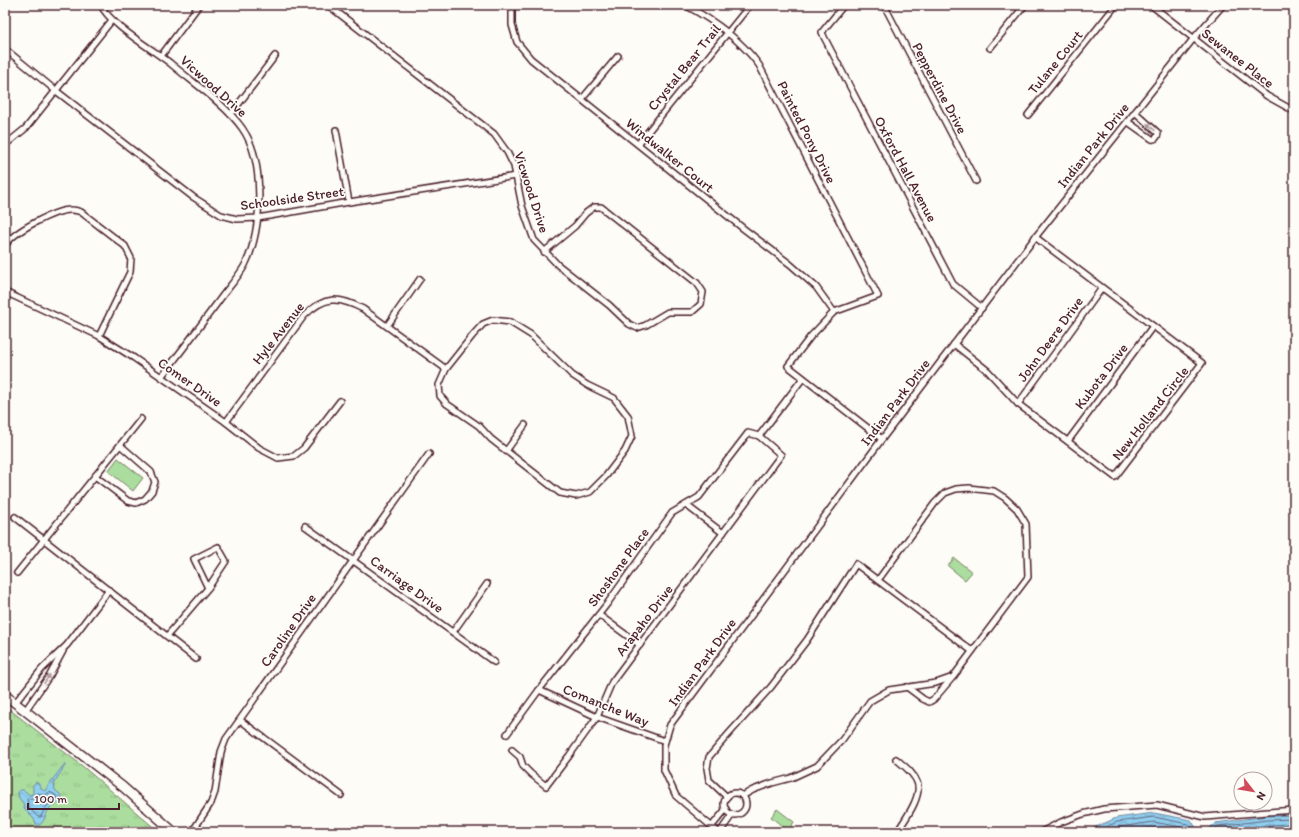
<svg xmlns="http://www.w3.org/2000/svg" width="1299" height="837" font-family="Itim,sans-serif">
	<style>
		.grass { fill: url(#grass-tufts); stroke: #7a7e64 }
		.garden { fill: #aadd9e; stroke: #7a7e64 }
		.water { fill: url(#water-waves); stroke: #7389a1 }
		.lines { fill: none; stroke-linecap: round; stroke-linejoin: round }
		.shore { stroke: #66657a; stroke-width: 1 }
		.minor-casing { stroke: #4a1f2b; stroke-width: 8 }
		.trunk-casing { stroke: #4a1f2b; stroke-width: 11 }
		.minor { stroke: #fdfcf7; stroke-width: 5 }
		.trunk { stroke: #fdfcf7; stroke-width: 8 }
		.oneway { fill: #ac999b }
		.labels { text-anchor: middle; stroke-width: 3.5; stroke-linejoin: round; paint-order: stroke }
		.street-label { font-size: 14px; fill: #4a1f2b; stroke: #fdfcf7 }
	</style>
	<defs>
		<pattern id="grass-tufts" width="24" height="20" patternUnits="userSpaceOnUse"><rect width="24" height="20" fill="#aadd9e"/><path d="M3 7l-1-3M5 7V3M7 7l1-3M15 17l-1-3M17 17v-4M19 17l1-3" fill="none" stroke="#94bd88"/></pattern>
		<pattern id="water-waves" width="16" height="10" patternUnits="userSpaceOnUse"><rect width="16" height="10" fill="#8fcff0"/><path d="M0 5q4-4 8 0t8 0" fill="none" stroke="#7db1ce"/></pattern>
	</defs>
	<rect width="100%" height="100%" fill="#fdfcf7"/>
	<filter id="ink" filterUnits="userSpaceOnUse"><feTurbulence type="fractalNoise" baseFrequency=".025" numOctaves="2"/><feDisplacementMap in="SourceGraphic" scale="8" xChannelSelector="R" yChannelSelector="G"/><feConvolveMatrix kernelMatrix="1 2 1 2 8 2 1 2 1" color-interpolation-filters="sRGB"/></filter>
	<g filter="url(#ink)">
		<path class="grass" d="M5 706 80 764 159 832H5Z"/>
		<g class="garden">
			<path d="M118 458 143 478 133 491 108 471Z"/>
			<path d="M954 558 972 572 965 580 948 566Z"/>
			<path d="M777 809 794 822 788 831 771 817Z"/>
		</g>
		<g class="water">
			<path d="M65 763 66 764 54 783 55 790 60 794C61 797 62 798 60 801 59 804 52 805 50 808 44 814 46 823 37 826L34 819 25 810 23 803 19 798 18 792 19 790H24L28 794 31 795 33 793V785L36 782C41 784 40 790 45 791 49 783 59 772 65 763Z"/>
			<path d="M1154 813 1191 820 1198 831 1203 832H1085L1116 818Z"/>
			<path d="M1294 815V832H1206L1215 823 1268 816Z"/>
		</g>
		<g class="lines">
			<g class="shore">
				<path d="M50 792 56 796V799C48 804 44 808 41 817H38L29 808 27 799 33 798 38 793 45 795Z"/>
				<path d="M1095 832 1117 822 1154 817 1188 824 1194 832"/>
				<path d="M1107 832 1119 827 1154 822 1185 828 1188 832"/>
				<path d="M1124 832 1154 828 1173 832"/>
				<path d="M1212 832 1218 826 1268 820 1294 819"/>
				<path d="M1219 832 1268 825 1294 824"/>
			</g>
			<defs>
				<g id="minor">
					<path d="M101 5C109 24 152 49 170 63 192 82 225 104 242 128 265 160 263 230 245 265 238 278 226 290 218 302 199 327 181 352 161 377"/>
					<path d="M328 5 494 134 507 152 514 166 522 206 534 240 558 265 609 305 629 324 637 328 646 325 668 312H692L701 304 703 292 697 283 601 207H594L586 213 575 226 544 252"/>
					<path d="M512 5V25L517 42 531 59 744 229 790 264 816 287 834 312"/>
					<path d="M685 5C713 20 740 39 759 65L878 296 834 312 811 336 788 366 882 439"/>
					<path d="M844 5 822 32 824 37 953 284 982 308"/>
					<path d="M884 5 976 181"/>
					<path d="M1151 5 1267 96 1294 111"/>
					<path d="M990 48 1025 5"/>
					<path d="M5 49 55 90 193 197 221 215 237 219 258 218 349 202 516 176"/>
					<path d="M161 56 199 5"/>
					<path d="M582 99 618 56"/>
					<path d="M231 114 275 56"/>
					<path d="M1028 115 1116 5"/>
					<path d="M1128 122 1152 139C1156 140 1158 136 1158 133L1135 112"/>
					<path d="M336 130 349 202"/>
					<path d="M638 144 750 5"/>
					<path d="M5 145 26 128 112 20"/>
					<path d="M5 246C12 232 56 209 72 210 75 210 78 211 81 212L125 246 131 258 130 272 99 336"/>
					<path d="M5 292 99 336 134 358 226 422 259 448 278 458 294 456 304 448 340 401"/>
					<path d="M493 320 510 322 531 335 572 375 587 385 614 398 628 416 632 436 625 451 606 476 590 492 576 496 560 493 491 439 479 426 447 404 440 396 439 385 446 369 473 335 483 324Z"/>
					<path d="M387 326 420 279"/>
					<path d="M954 344 988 371 1018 404 1115 477 1202 363 1035 237"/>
					<path d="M1018 404 1102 288"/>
					<path d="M226 422 304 316C324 296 338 296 363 309L446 369"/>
					<path d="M759 436 803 378"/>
					<path d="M1068 441 1153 326"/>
					<path d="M506 451 525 425"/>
					<path d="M95 476 128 501 136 503 145 499 152 491 155 482 151 472 120 445"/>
					<path d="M686 505 723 533"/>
					<path d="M15 517 196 659"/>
					<path d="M305 526 494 662"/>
					<path d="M17 573 141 419"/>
					<path d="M599 615 640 645"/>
					<path d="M453 632 487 584"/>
					<path d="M167 636 208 588 194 559 218 547 226 561 208 588"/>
					<path d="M907 687 923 699 929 702 934 699 952 678"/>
					<path d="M539 690 597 717 665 741"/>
					<path d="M15 703 42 669 67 645 109 590"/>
					<path d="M25 711 50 675 63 651"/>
					<path d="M240 720 341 795"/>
					<path d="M507 734 539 690 607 604 672 513 699 497 748 433 759 436 781 455 612 682 597 717 569 756 546 786 531 774 523 766 520 757 512 750"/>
					<path d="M896 759C904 766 913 772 917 782 923 796 904 821 897 832"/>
					<circle cx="735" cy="804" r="11"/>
					<path d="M742 796 753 790 772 783 791 778 817 766 842 740 870 701 889 690 936 683 953 677 1028 577 1026 524 1017 509 1005 498 994 491 969 488 956 489 945 493 935 503 878 580"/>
					<path d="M727 797 709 780 707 768 709 757 726 737 771 687 807 640 856 564 972 651"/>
					<path d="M712 826 726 809"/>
					<path d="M192 832 211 803 215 792 221 752 226 739 429 454"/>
					<path d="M718 832 676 796 664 770V745L670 725 882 439 1037 235 1194 38 1223 5"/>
					<path d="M720 832 732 815"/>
					<path d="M1041 832 1061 822 1083 814 1104 809 1157 805 1205 817 1294 810"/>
				</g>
				<path id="trunk" d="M5 695 123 787 174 832"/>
			</defs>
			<use href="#minor" class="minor-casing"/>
			<use href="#trunk" class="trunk-casing"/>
			<use href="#minor" class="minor"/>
			<use href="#trunk" class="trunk"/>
		</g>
		<defs><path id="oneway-solid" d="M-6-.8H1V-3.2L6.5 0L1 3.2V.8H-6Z"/></defs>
		<g class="oneway">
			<use href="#oneway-solid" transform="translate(1151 127) rotate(-138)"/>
			<use href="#oneway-solid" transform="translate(47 679) rotate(-56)"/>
		</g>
	</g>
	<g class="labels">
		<g class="street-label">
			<text transform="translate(1238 58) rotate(38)" y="5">Sewanee Place</text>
			<text transform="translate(1055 62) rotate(-51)" y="5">Tulane Court</text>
			<text transform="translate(684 67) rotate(-51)" y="5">Crystal Bear Trail</text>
			<text transform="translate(214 86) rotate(42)" y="5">Vicwood Drive</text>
			<text transform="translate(940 88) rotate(62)" y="5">Pepperdine Drive</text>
			<text transform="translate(807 132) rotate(63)" y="5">Painted Pony Drive</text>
			<text transform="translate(1093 145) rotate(-51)" y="5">Indian Park Drive</text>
			<text transform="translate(670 155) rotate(39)" y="5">Windwalker Court</text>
			<text transform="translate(906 169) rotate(62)" y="5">Oxford Hall Avenue</text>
			<text transform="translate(532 192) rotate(72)" y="5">Vicwood Drive</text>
			<text transform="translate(292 198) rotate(-8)" y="5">Schoolside Street</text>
			<text transform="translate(278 333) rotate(-52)" y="5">Hyle Avenue</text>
			<text transform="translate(1050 339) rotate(-54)" y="5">John Deere Drive</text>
			<text transform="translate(1101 376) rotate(-53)" y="5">Kubota Drive</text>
			<text transform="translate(190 382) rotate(35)" y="5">Comer Drive</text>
			<text transform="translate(895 402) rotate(-53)" y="5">Indian Park Drive</text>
			<text transform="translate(1150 413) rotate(-52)" y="5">New Holland Circle</text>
			<text transform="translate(618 567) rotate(-54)" y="5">Shoshone Place</text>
			<text transform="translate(407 584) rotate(36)" y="5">Carriage Drive</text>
			<text transform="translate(644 620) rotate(-53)" y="5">Arapaho Drive</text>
			<text transform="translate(288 630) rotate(-55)" y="5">Caroline Drive</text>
			<text transform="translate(702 662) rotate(-54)" y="5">Indian Park Drive</text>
			<text transform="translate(606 705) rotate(22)" y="5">Comanche Way</text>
		</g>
	</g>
	<rect width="1299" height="837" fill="none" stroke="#fdfcf7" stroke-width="20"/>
	<rect x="10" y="10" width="1279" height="817" fill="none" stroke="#4a1f2b" stroke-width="1.5" filter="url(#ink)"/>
	<g transform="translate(1253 791) rotate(121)"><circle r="19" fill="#fdfcf7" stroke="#b5a4a5"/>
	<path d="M0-3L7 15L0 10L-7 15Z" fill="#d1495b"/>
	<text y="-6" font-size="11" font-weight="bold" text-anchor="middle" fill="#4a1f2b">N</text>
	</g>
	<path d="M28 803v6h91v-6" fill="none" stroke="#4a1f2b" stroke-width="2"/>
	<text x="34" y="803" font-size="12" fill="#4a1f2b" stroke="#fdfcf7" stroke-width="3" paint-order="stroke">100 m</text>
</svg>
